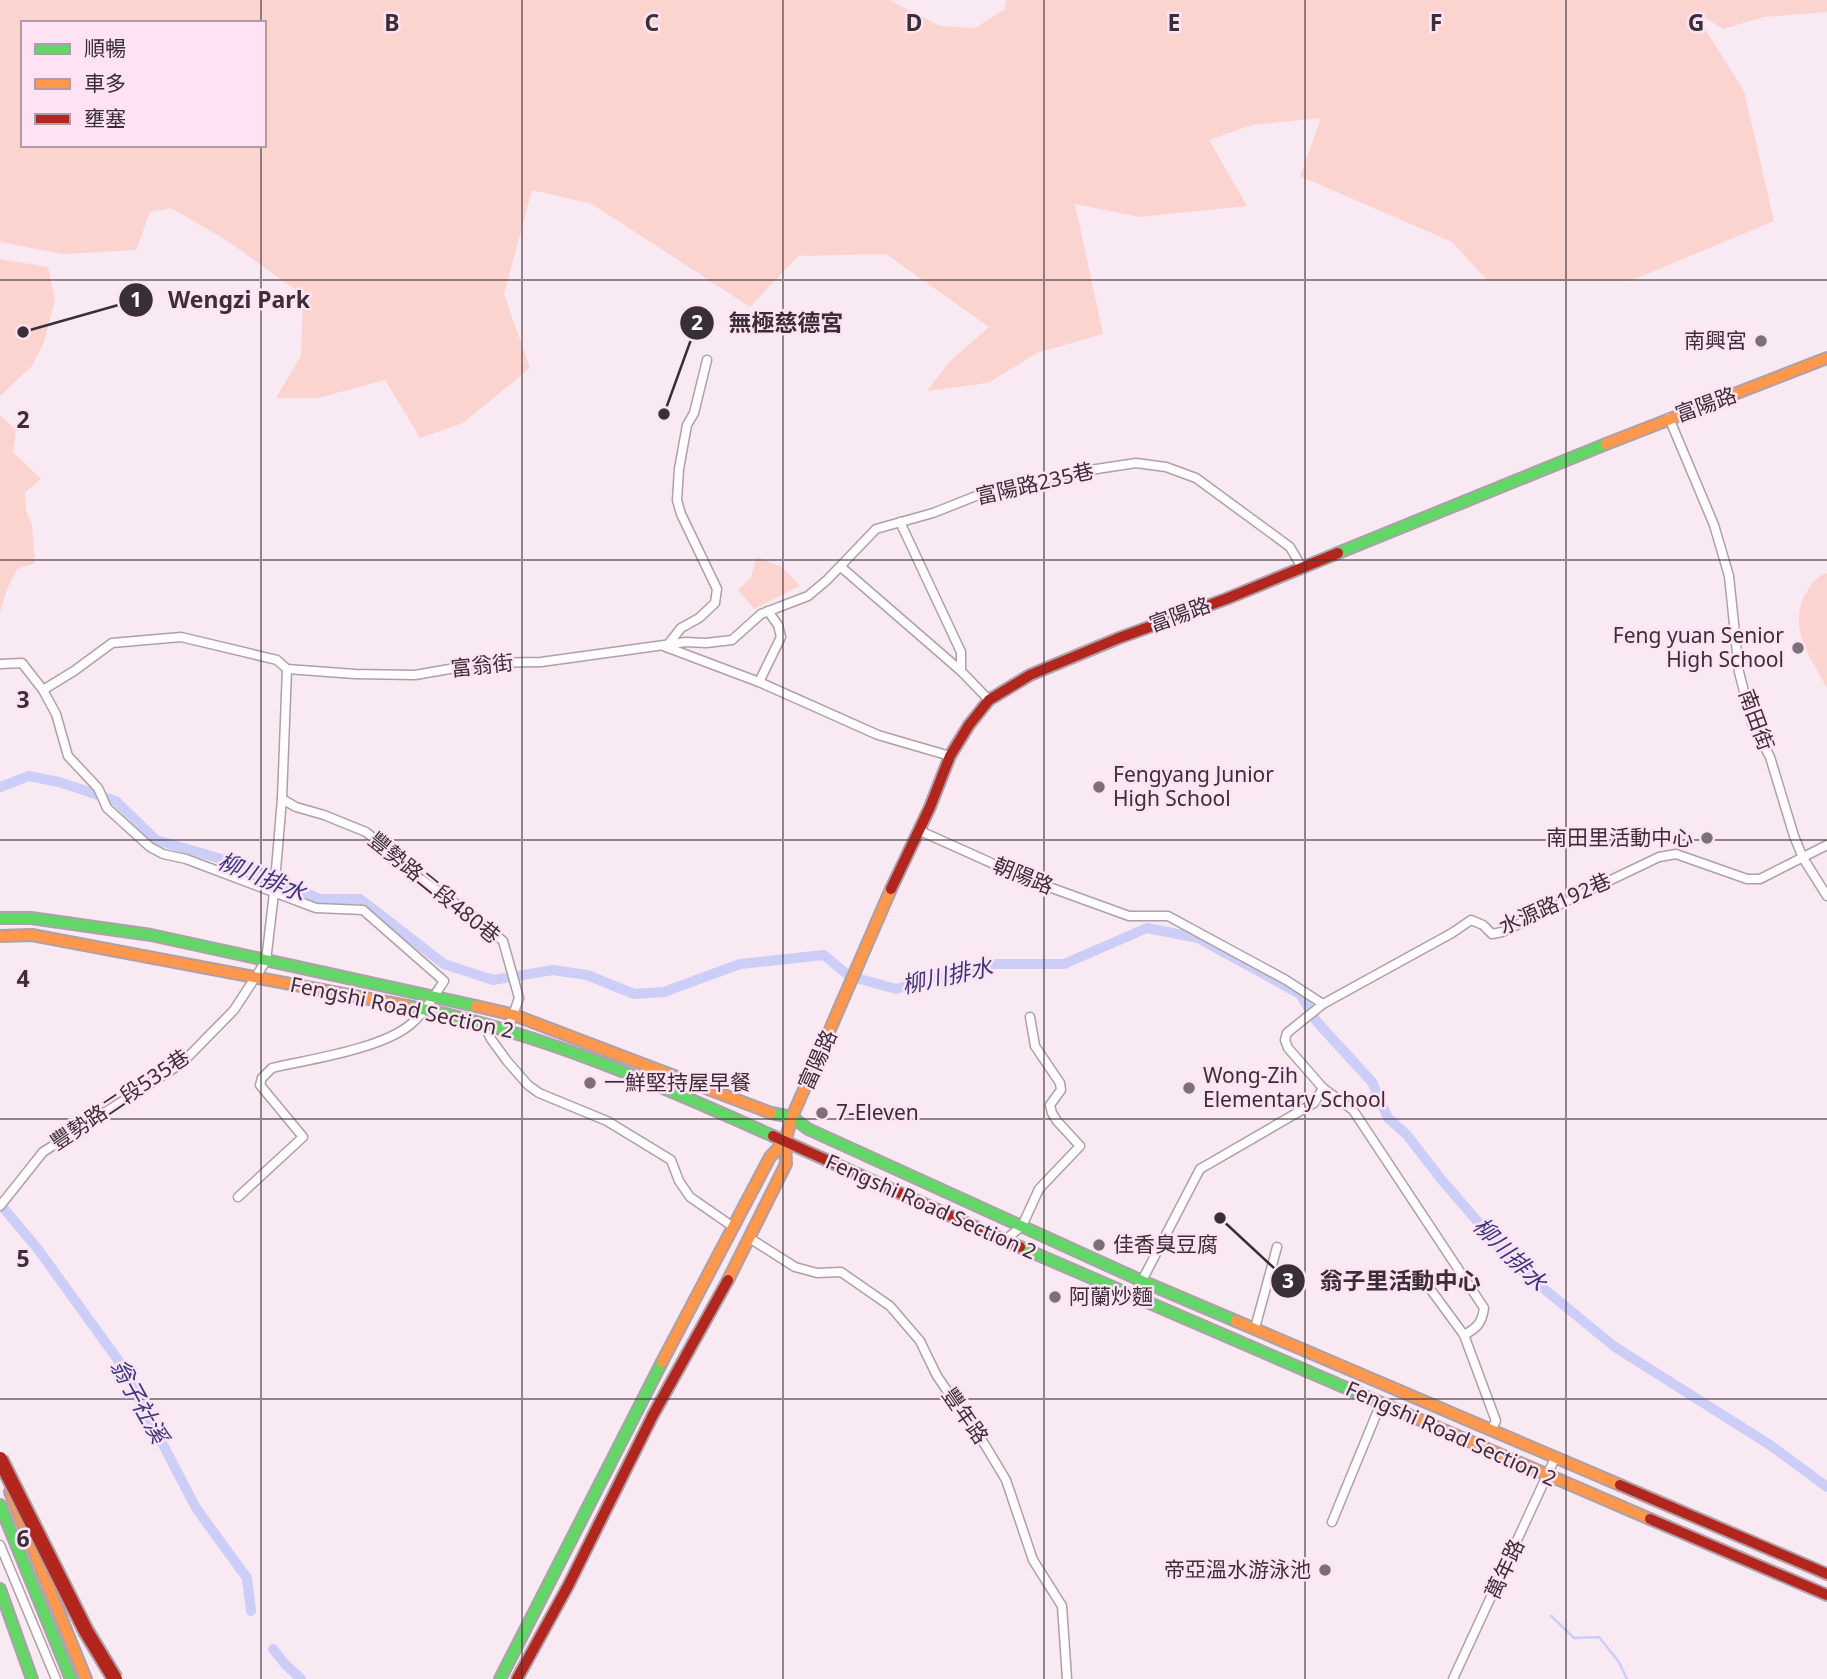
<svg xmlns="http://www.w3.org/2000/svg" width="1827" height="1679" font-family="'Noto Sans','Noto Sans TC',sans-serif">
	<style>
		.green { fill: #fbd4cf; fill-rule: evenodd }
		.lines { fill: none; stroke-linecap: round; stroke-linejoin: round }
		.stream { stroke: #cdcef8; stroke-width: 2.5 }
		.canal { stroke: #cdcef8; stroke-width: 10 }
		.street-casing { stroke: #ada0a8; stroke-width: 11 }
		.fast-casing { stroke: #ada0a8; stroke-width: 14 }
		.slow-casing { stroke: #ada0a8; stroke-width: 14 }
		.jam-casing { stroke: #ada0a8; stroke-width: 14 }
		.street { stroke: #fefcfd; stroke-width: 8 }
		.fast { stroke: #63d668; stroke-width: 10 }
		.slow { stroke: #ff974d; stroke-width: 10 }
		.jam { stroke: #b3261e; stroke-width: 10 }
		.jam-bridge-casing { stroke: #ada0a8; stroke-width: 18; stroke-linecap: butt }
		.jam-bridge { stroke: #b3261e; stroke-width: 14 }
		.grid { fill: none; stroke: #392f36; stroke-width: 2; stroke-opacity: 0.55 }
		.poi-dot { fill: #7c7078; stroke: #ffe3f5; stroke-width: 2.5 }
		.labels { text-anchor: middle; stroke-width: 5; stroke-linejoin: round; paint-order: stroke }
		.poi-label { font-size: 21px; fill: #392f36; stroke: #ffe3f5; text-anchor: start }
		.street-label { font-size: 21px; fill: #392f36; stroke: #ffe3f5 }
		.water-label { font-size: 23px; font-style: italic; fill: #353778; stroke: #ffe3f5 }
		.grid-label { font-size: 23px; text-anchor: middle; font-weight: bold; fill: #392f36; stroke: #ffe3f5; stroke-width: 5; stroke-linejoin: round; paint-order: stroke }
		.leader { fill: none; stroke: #392f36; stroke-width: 2.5 }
		.callout-dot { fill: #392f36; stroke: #ffe3f5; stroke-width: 2.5 }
		.mark-label { font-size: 21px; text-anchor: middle; font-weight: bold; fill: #fff }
		.callout-label { font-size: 23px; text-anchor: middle; font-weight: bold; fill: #392f36; stroke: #ffe3f5; stroke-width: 5; stroke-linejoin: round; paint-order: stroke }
	</style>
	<rect width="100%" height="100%" fill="#f9e9f3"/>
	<g class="green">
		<path d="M0 0H889L940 26 975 28 1005 9 1006 0H1827V12L1764 17 1723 29 1693 10 1744 91 1774 221 1630 281H1488L1452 242 1300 176 1321 118 1252 125 1209 140 1247 206 1139 217 1075 204 1103 334 1037 353 988 383 927 391 950 361 989 327 886 254 798 256 750 307 592 204 532 190 504 294 530 368 463 423 420 438 385 380 318 398H276L301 356 303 295 226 240 171 208 150 212 136 250 63 254 0 242ZM23 23H264V145H23Z"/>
		<path d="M0 259 48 267 55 300 44 342 32 366 0 396Z"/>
		<path d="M0 415 16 430 13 452 41 479 25 492 26 511 32 524 35 563 17 569 7 589 0 612Z"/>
		<path d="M756 557 782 567 800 586 754 609 738 590 751 578Z"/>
		<path d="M1827 573V688C1810 657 1786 626 1807 591 1812 583 1817 576 1827 573Z"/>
	</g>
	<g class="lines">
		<path class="stream" d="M1551 1616 1574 1638 1599 1637 1619 1662 1627 1679"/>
		<g class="canal">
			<path d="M0 787 29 776 59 782 116 801 156 840 246 866 320 899H360L444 964 493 980 553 970 587 975 634 994 664 992 740 964 824 955 849 976 896 989 986 964H1064L1147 928 1198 938 1300 994 1317 1022 1372 1082 1388 1118 1407 1135 1441 1179 1516 1266 1615 1347 1770 1445 1827 1487"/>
			<path d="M0 1204 37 1248 121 1364 196 1508 247 1578 251 1611"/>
			<path d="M273 1649 285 1664 301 1679"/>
		</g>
		<defs>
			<g id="street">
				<path d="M1669 418 1714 525 1729 576 1739 672 1752 723 1770 757 1794 836 1803 858 1827 896"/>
				<path d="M900 522 961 652V671"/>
				<path d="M841 567 961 671 989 700"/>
				<path d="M666 647 681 628 699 618 715 603 717 589 681 514 677 500 679 469 687 425 694 413 707 360"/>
				<path d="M666 647 759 682 878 735 950 756"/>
				<path d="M0 664 22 663 43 690 56 714 68 756 98 788 107 808 150 847 163 854 186 859 316 908 363 910 444 981C434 996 425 1012 411 1024 382 1049 310 1059 272 1068L262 1078 260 1085 303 1137 238 1197"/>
				<path d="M287 669 355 674 415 675 484 663 541 662 686 642 706 643 732 640 761 614 808 596 827 580 876 529 933 513 976 496 1077 472 1136 463 1166 467 1196 478 1290 547 1301 566"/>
				<path d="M759 682 781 637 778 625 768 611"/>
				<path d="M43 690 74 671 112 643 181 637 277 660 287 669"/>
				<path d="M282 799 296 807 324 815 366 832 379 843 389 857 472 915 503 941 519 998 508 1029"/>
				<path d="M918 830 1027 879 1129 916H1168L1286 980 1323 1004"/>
				<path d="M483 1023 491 1039 507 1061 528 1085 539 1093 607 1121 671 1160 679 1181 690 1197 729 1224"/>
				<path d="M0 1206 43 1152 182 1063 234 1010 266 961 274 893 282 799 287 669"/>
				<path d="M1005 1240 1022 1226 1039 1189 1080 1146 1057 1121 1052 1113 1050 1105 1061 1090 1060 1083 1035 1046 1030 1017"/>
				<path d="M754 1241 795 1267 817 1273 841 1272 890 1306 920 1341 937 1376 985 1445 1006 1480 1033 1560 1062 1606 1067 1679"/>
				<path d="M1431 1290 1464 1335 1496 1421 1491 1430"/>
				<path d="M1134 1296 1200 1169 1314 1103 1323 1088"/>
				<path d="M1255 1328 1277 1247"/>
				<path d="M1464 1335C1477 1328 1482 1323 1484 1308L1353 1110 1323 1088 1288 1048 1285 1040 1287 1033 1323 1004 1452 933 1471 920 1483 925 1492 934 1502 932 1659 857 1676 854 1747 879H1760L1827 845"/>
				<path d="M1332 1522 1381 1403"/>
				<path d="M0 1545 56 1679"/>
				<path d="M1453 1679 1555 1458"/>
			</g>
			<g id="fast">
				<path d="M1338 553 1606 444"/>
				<path d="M0 918H31L151 935 476 1006"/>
				<path d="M407 1006C535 1030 655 1083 773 1136"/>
				<path d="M771 1113 792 1117 808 1129 1142 1281 1236 1321"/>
				<path d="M1020 1247 1388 1406"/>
				<path d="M0 1505 71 1679"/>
				<path d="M0 1589 32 1679"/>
				<path d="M500 1679 662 1362"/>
			</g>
			<g id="slow">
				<path d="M1606 444 1827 358"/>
				<path d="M0 936 32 935 407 1006"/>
				<path d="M476 1006 514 1015 771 1113"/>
				<path d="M785 1141 792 1117 891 889"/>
				<path d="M728 1280 786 1164 785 1141"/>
				<path d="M1236 1321 1620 1485"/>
				<path d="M662 1362 770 1157 785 1141"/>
				<path d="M1388 1406 1650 1519"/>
				<path d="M10 1492 86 1679"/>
			</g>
			<g id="jam">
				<path d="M891 889 930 807 950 756 969 725 989 700 1030 675 1119 638 1226 599 1338 553"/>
				<path d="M773 1136 1020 1247"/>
				<path d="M1620 1485 1827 1574"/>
				<path d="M1650 1519 1827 1595"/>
				<path d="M517 1679 568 1586 653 1415 728 1280"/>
			</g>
		</defs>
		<use href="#street" class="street-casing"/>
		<use href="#fast" class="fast-casing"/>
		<use href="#slow" class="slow-casing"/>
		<use href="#jam" class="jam-casing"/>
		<use href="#street" class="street"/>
		<use href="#fast" class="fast"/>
		<use href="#slow" class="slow"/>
		<use href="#jam" class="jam"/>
		<defs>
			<path id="jam-bridge" d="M0 1459 86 1631 115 1679"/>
		</defs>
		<use href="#jam-bridge" class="jam-bridge-casing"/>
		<use href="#jam-bridge" class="jam-bridge"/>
	</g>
	<path class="grid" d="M261 0V23M522 0V1679M783 0V1679M1044 0V1679M1305 0V1679M1566 0V1679M261 145V1679M0 280H1827M0 560H1827M0 840H1827M0 1119H1827M0 1399H1827"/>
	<g class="poi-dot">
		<circle cx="1761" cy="341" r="7"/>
		<circle cx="1798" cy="648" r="7"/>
		<circle cx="1099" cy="787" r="7"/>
		<circle cx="1707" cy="838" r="7"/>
		<circle cx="590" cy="1083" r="7"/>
		<circle cx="1189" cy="1088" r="7"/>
		<circle cx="822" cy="1113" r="7"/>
		<circle cx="1099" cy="1245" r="7"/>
		<circle cx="1055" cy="1297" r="7"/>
		<circle cx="1325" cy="1570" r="7"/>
	</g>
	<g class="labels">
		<g class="poi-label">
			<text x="1747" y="348" text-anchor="end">南興宮</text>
			<text x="1784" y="643" text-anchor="end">Feng yuan Senior<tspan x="1784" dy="24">High School</tspan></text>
			<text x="1113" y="782">Fengyang Junior<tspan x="1113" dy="24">High School</tspan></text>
			<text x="1693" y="845" text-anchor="end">南田里活動中心</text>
			<text x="1203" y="1083">Wong-Zih<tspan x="1203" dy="24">Elementary School</tspan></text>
			<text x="604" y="1090">一鮮堅持屋早餐</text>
			<text x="836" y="1120">7-Eleven</text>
			<text x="1113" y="1252">佳香臭豆腐</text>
			<text x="1069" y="1304">阿蘭炒麵</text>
			<text x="1311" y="1577" text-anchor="end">帝亞溫水游泳池</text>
		</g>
		<g class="street-label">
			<text transform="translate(1706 405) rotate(-20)" y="7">富陽路</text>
			<text transform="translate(1035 484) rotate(-13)" y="7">富陽路235巷</text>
			<text transform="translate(1180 615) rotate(-20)" y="7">富陽路</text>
			<text transform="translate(482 666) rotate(-6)" y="7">富翁街</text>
			<text transform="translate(1756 720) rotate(70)" y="7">南田街</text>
			<text transform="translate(1023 876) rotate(22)" y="7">朝陽路</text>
			<text transform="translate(434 888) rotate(39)" y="7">豐勢路二段480巷</text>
			<text transform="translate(1555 904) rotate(-24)" y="7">水源路192巷</text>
			<text transform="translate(402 1008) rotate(12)" y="7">Fengshi Road Section 2</text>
			<text transform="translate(818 1060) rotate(-66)" y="7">富陽路</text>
			<text transform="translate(120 1100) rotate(-34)" y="7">豐勢路二段535巷</text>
			<text transform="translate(931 1207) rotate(24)" y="7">Fengshi Road Section 2</text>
			<text transform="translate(965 1416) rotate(55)" y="7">豐年路</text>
			<text transform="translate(1451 1434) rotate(24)" y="7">Fengshi Road Section 2</text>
			<text transform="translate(1505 1569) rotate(-65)" y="7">萬年路</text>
		</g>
		<g class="water-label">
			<text transform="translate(262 877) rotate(22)" y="8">柳川排水</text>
			<text transform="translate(947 976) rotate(-12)" y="8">柳川排水</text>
			<text transform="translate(1510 1254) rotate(45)" y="8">柳川排水</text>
			<text transform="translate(139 1401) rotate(61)" y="8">翁子社溪</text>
		</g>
	</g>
	<g class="grid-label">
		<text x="392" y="31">B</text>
		<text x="652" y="31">C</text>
		<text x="914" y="31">D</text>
		<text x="1174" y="31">E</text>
		<text x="1436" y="31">F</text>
		<text x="1696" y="31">G</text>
		<text x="23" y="428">2</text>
		<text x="23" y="708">3</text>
		<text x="23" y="987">4</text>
		<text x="23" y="1267">5</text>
		<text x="23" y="1547">6</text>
	</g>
	<path class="leader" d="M23 332L136 300M664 414L697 323M1220 1218L1288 1281"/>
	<g class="callout-dot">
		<circle cx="23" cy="332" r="7"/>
		<circle cx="664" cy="414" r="7"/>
		<circle cx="1220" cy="1218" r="7"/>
		<circle cx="136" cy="300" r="18"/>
		<circle cx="697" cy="323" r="18"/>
		<circle cx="1288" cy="1281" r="18"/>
	</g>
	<g class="mark-label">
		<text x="136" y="307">1</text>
		<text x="697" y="330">2</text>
		<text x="1288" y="1288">3</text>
	</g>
	<g class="callout-label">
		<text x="239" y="308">Wengzi Park</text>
		<text x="786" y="331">無極慈德宮</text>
		<text x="1400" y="1289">翁子里活動中心</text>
	</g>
	<rect x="21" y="21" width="245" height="126" fill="#ffe3f5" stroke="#b09ba9" stroke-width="2"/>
	<rect x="35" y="44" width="35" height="10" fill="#63d668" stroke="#b09ba9" stroke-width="2"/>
	<text x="84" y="56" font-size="21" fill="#392f36">順暢</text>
	<rect x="35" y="79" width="35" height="10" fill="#ff974d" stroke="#b09ba9" stroke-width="2"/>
	<text x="84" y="91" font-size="21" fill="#392f36">車多</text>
	<rect x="35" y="114" width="35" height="10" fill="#b3261e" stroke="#b09ba9" stroke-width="2"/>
	<text x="84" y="126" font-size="21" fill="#392f36">壅塞</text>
</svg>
